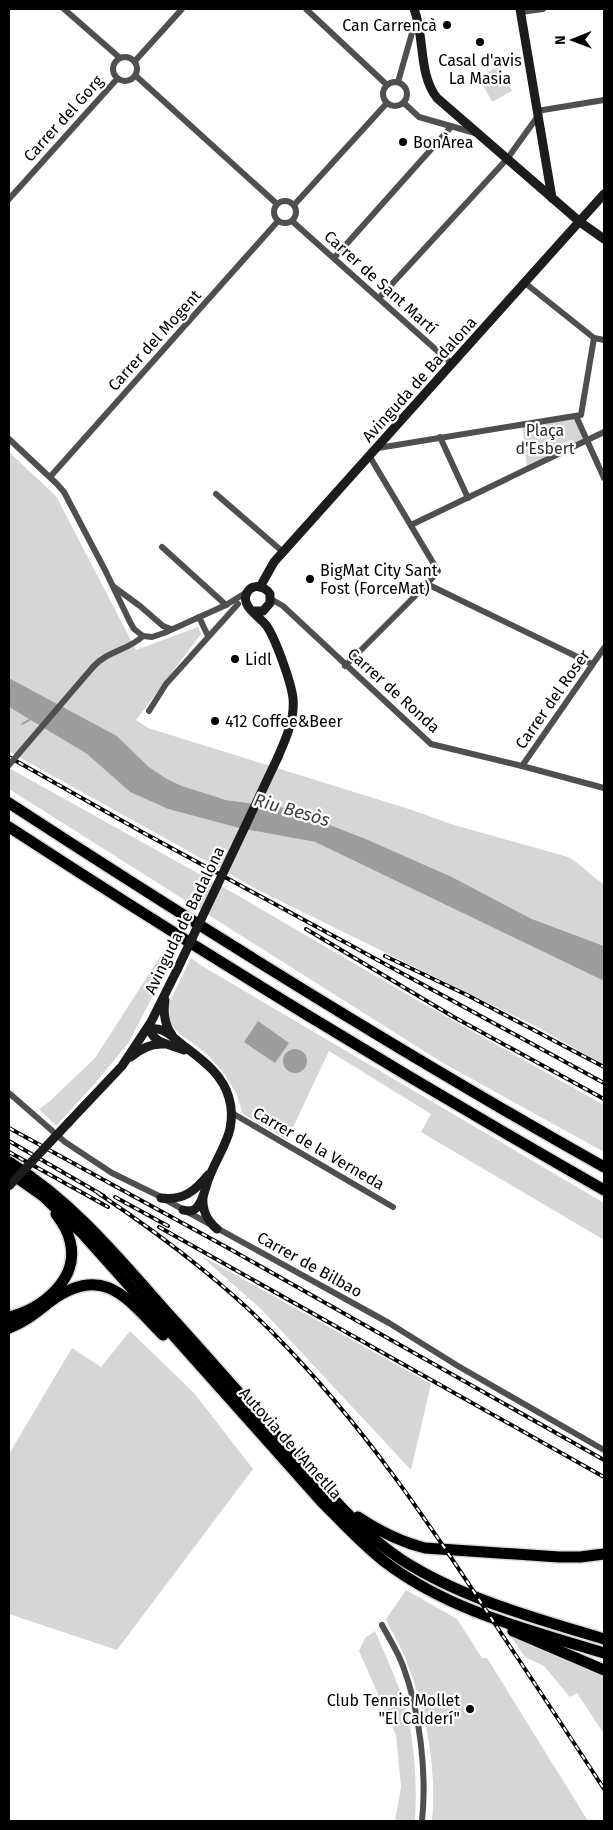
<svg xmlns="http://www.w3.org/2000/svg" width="613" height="1830" font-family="'Fira Sans',sans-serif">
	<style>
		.green { fill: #d6d6d6 }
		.water { fill: #9d9d9d }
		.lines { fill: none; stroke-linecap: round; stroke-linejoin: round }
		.stream { stroke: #9d9d9d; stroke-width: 2 }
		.highway-casing { stroke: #dbdbdb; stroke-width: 14 }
		.street { stroke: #4f4f4f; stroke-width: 6 }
		.secondary { stroke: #1c1c1c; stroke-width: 9 }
		.highway { stroke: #000; stroke-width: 11 }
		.rail-casing { stroke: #000; stroke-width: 4 }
		.rail { stroke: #fff; stroke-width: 2; stroke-dasharray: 5.5; stroke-linecap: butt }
		.street-bridge { stroke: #4f4f4f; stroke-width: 6 }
		.secondary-bridge { stroke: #1c1c1c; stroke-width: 9 }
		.poi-dot { fill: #000; stroke: #fff; stroke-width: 2 }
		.labels { text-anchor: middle; stroke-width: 4.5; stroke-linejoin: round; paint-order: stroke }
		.poi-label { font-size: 16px; fill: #000; stroke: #fff; text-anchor: start }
		.street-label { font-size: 16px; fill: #000; stroke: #fff }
		.park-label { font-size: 16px; fill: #2d2d2d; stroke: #fff }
		.water-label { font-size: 18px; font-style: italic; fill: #3e3e3e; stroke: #fff }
	</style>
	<rect width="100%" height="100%" fill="#fff"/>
	<g class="green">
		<path d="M499 66 512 91 492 102 479 77Z"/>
		<path d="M572 416 586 437 527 469 522 424Z"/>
		<path d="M9 452 56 496 136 650 198 627 201 634 136 720 148 728 412 810 451 824 568 857C583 865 590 876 604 884V946L532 919 452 877 366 839 286 808 226 800 182 786 167 779 149 767 117 736 9 678Z"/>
		<path d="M9 707 87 754 130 792 168 809 239 828 315 842 604 981V1065L539 1028 260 891 10 752 9 753Z"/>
		<path d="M9 768 237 895 422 1003 604 1105V1152L443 1063 9 789Z"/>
		<path d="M163 952 174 955 129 1042 97 1081 56 1126 39 1109 50 1101 95 1058Z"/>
		<path d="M191 958 202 966 604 1203V1240L421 1132 431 1114 329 1051 287 1140 243 1114 236 1093 223 1072 208 1055 175 1030 170 1021 169 1003Z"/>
		<path d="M200 1255 431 1384 411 1470 261 1309Z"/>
		<path d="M130 1331 194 1393 253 1469 117 1650 9 1614V1454L72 1348 101 1367Z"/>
		<path d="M406 1590 457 1619 482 1658H487L588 1821H432C437 1766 426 1712 406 1660 401 1646 392 1633 386 1619Z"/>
		<path d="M375 1631C388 1661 403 1693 410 1725 415 1757 417 1789 415 1821H395L401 1787 396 1735 359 1651 365 1638Z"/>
		<path d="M509 1634 604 1675V1734L577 1693 570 1697 544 1666 525 1657Z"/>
	</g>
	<g class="water">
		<path d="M9 678 117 736 149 767 167 779 182 786 226 800 286 808 366 839 452 877 532 919 604 946V981L315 842 239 828 168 809 130 792 87 754 9 707Z"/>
		<path d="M258 1021 289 1043 275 1063 244 1042Z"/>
		<circle cx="295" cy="1061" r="12"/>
	</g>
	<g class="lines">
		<path class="stream" d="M22 724 31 719"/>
		<defs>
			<g id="highway">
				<path d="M9 803C204 930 401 1053 604 1167"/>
				<path d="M9 827C204 954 402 1075 604 1190"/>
				<path d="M9 1162C76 1204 120 1260 172 1318 229 1381 284 1445 341 1507 360 1527 379 1545 402 1560 463 1599 535 1618 604 1639"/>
				<path d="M9 1172 43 1196 83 1234 322 1502C342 1522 362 1544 385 1562 449 1611 529 1630 604 1653"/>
				<path d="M9 1317C42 1309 80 1279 70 1241 68 1231 62 1222 56 1214"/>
				<path d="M9 1328C25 1322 37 1312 51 1301 103 1263 127 1298 163 1335"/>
				<path d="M358 1517C379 1531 400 1542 425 1548L559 1557H580L604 1554"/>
				<path d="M513 1631 604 1670"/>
			</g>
		</defs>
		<use href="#highway" class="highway-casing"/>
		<g class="street">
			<path d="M64 9 120 58"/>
			<path d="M306 9 387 85"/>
			<path d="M521 12 543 9"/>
			<circle cx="125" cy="69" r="12"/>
			<path d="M135 61 182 9"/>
			<path d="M136 76 277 204"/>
			<path d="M398 82 416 19"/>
			<circle cx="395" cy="94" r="12"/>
			<path d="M404 103 419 117 475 133"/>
			<path d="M537 111 604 100"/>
			<path d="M9 199 117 79"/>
			<circle cx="285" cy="212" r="11"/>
			<path d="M294 205 387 103"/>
			<path d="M292 221 452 364"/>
			<path d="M334 258 451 127"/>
			<path d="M525 283 594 338 604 340"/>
			<path d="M379 298 507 159 538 116"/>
			<path d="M576 416 604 478"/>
			<path d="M440 437 468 498"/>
			<path d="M9 439 57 484 64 492 105 570 130 622 134 629 143 636"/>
			<path d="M378 448 581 415 594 338"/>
			<path d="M370 457 438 571 427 584 592 664"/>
			<path d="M50 477 278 221"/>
			<path d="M216 494 283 552"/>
			<path d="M411 525 604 432"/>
			<path d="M162 547 226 605"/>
			<path d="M114 587 140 606 163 626 171 629"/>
			<path d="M271 599 283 606 431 744 522 766 604 788"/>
			<path d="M199 617 208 636"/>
			<path d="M345 666 427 584"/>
			<path d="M93 667C107 651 129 650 143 636L152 637 164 633 226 605 247 592"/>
			<path d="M149 711 166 684 238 604"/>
			<path d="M522 766 604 648"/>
			<path d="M9 1093 65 1142 112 1173 157 1195 389 1323 458 1366 604 1450"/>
			<path d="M232 1113 393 1207"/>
			<path d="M382 1625C389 1638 398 1652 403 1666 420 1711 427 1774 422 1821"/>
		</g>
		<g class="secondary">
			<path d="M414 9C425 36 418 74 437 98L580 222 604 239"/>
			<path d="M520 9 552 198"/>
			<path d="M260 587 274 562 604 194"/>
			<path d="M252 611H263L270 603V594C264 585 250 583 246 595 242 607 259 616 266 625 275 637 291 682 293 698 295 719 286 738 278 757"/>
			<path d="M165 1000C163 1013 164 1024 172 1035"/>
			<path d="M149 1025C151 1044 170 1044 184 1050"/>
			<path d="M146 1031C159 1024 169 1034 179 1042 199 1058 222 1072 229 1098 232 1108 232 1119 230 1129 226 1146 215 1161 209 1178 205 1187 203 1204 195 1209 191 1212 187 1211 183 1210"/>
			<path d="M131 1057C141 1048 151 1043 164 1044"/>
			<path d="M69 1122 122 1066 151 1022 177 970"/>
			<path d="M203 1197C202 1209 207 1221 217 1229"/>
			<path d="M161 1198C183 1201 195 1191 208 1175"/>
		</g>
		<use href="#highway" class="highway"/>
		<defs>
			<g id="rail">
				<path d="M9 757 142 832 604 1083"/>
				<path d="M306 929 452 1016 604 1099"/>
				<path d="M385 956 467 995 604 1067"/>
				<path d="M9 1128 228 1248 604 1460"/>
				<path d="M9 1141 104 1196"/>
				<path d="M9 1152 108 1207"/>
				<path d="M98 1193C161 1235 221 1280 274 1334 361 1422 430 1524 497 1627 533 1681 569 1735 604 1789"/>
				<path d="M115 1197 168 1226"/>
				<path d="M159 1227 604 1477"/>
			</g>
		</defs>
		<use href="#rail" class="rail-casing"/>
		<use href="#rail" class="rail"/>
		<path class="street-bridge" d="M9 765 93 667"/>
		<g class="secondary-bridge">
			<path d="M177 970 278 757"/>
			<path d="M9 1186 69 1122"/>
		</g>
	</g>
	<g class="poi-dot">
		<circle cx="447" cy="25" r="5"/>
		<circle cx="480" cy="42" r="5"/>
		<circle cx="403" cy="142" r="5"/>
		<circle cx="310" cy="579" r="5"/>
		<circle cx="235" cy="659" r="5"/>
		<circle cx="215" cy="721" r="5"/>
		<circle cx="470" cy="1709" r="5"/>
	</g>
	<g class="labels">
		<g class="poi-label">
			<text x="437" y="31" text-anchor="end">Can Carrencà</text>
			<text x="480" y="66" text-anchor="middle">Casal d'avis<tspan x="480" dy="18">La Masia</tspan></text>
			<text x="413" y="148">BonÀrea</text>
			<text x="320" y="576">BigMat City Sant<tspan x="320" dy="18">Fost (ForceMat)</tspan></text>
			<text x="245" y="665">Lidl</text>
			<text x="225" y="727">412 Coffee&amp;Beer</text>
			<text x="460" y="1706" text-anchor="end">Club Tennis Mollet<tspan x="460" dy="18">"El Calderí"</tspan></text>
		</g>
		<g class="street-label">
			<text transform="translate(63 118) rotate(-48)" y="6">Carrer del Gorg</text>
			<text transform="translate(381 282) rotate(42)" y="6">Carrer de Sant Martí</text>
			<text transform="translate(154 340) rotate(-48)" y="6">Carrer del Mogent</text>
			<text transform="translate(419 379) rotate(-48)" y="6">Avinguda de Badalona</text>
			<text transform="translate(394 690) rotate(42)" y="6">Carrer de Ronda</text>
			<text transform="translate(552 699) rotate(-55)" y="6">Carrer del Roser</text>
			<text transform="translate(184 920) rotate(-64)" y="6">Avinguda de Badalona</text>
			<text transform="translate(319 1148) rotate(30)" y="6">Carrer de la Verneda</text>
			<text transform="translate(310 1264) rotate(29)" y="6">Carrer de Bilbao</text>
			<text transform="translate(291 1443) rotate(48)" y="6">Autovia de l'Ametlla</text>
		</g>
		<g class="park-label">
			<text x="545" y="436">Plaça<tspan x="545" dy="18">d'Esbert</tspan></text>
		</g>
		<g class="water-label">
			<text transform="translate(292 810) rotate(16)" y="6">Riu Besòs</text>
		</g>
	</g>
	<rect width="613" height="1830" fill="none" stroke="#000000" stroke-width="20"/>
	<g transform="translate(573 40) rotate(269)" stroke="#ffffff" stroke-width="4" paint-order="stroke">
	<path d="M0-4L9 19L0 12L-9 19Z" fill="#000000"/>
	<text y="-8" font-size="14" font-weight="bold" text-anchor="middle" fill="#000000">N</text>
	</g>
</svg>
